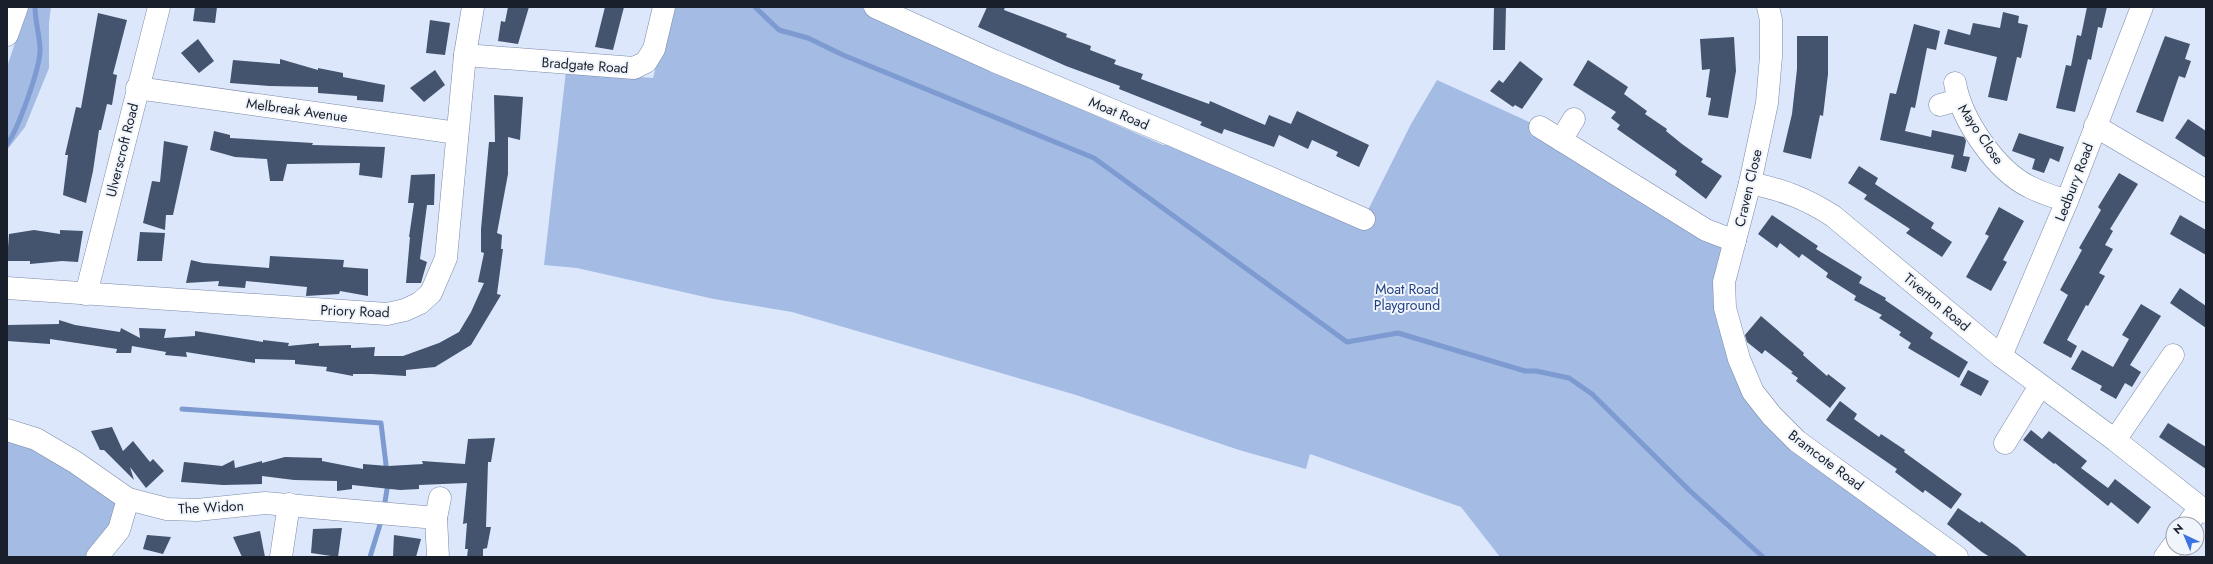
<svg xmlns="http://www.w3.org/2000/svg" width="2213" height="564" font-family="Jost,sans-serif">
	<style>
		.green { fill: #a4bbe4 }
		.lines { fill: none; stroke-linecap: round; stroke-linejoin: round }
		.stream { stroke: #7d9bd1; stroke-width: 5 }
		.building { fill: #44536e }
		.minor-casing { stroke: #7a8aa8; stroke-width: 23 }
		.minor { stroke: #fff; stroke-width: 22 }
		.labels { text-anchor: middle; stroke-width: 4; stroke-linejoin: round; paint-order: stroke }
		.street-label { font-size: 14px; fill: #19202b; stroke: #f0f4fb }
		.park-label { font-size: 14px; fill: #204183; stroke: #f0f4fb }
	</style>
	<rect width="100%" height="100%" fill="#dce7fb"/>
	<g class="green">
		<path d="M27 7H51L49 23V68L25 127 7 150V67Z"/>
		<path d="M674 7H860L914 31 917 38 1163 145 1173 143 1367 212 1411 124 1437 80 1540 127 1735 241 1724 282 1753 392 1958 557H1500L1461 507 1310 454 1306 469 1239 450 1076 395 792 312 714 299 577 268 544 265 566 71 653 78 670 11Z"/>
		<path d="M7 430 128 499 94 557H7Z"/>
	</g>
	<g class="lines">
		<g class="stream">
			<path d="M755 7 779 30 808 38 843 55 1094 158 1347 342 1398 333 1525 371H1536L1569 378 1592 394 1689 490 1763 557"/>
			<path d="M7 144C18 130 40 68 40 50 40 36 35 22 35 7"/>
			<path d="M182 409 381 423 387 473"/>
			<path d="M384 508 388 483"/>
			<path d="M370 557 382 518"/>
		</g>
	</g>
	<g class="building">
		<path d="M195 7H217L215 23 193 21Z"/>
		<path d="M508 7H529L518 44 498 41 501 21 505 22Z"/>
		<path d="M605 7H624L613 50 595 47Z"/>
		<path d="M987 7H1005L1004 10 1049 27 1067 34 1066 37 1091 46 1090 50 1116 60 1114 64 1143 74 1141 79 1209 104 1210 101 1265 125 1269 115 1291 124 1297 111 1369 145 1359 167 1336 156 1338 152 1312 140 1308 149 1279 135 1274 147 1224 129 1222 134 1200 125 1202 122 1119 89 1120 86 1066 66 978 27Z"/>
		<path d="M1494 7H1506L1505 50H1493Z"/>
		<path d="M2087 7H2107L2102 28 2098 27 2091 60 2088 59 2075 112 2056 108 2066 65 2071 66 2077 35 2081 36Z"/>
		<path d="M2003 12 2019 16 2018 23 2028 25 2021 58 2017 57 2007 101 1988 97 1997 57 1944 44 1948 29 1970 35 1973 23 2000 28Z"/>
		<path d="M98 13 127 20 113 74 117 75 112 105 107 104 101 130H99L93 171 86 203 63 195 68 155H65L76 107 81 108Z"/>
		<path d="M430 20 450 23 445 55 426 53Z"/>
		<path d="M1914 24 1940 31 1936 50 1927 48 1915 108 1911 107 1905 131 1931 137 1932 130 1964 137 1966 141 1963 156 1970 157 1966 172 1951 168 1954 155 1880 140 1890 93 1896 94Z"/>
		<path d="M1797 36H1828V74L1823 116 1820 115 1811 159 1783 152 1792 114 1797 69Z"/>
		<path d="M2165 36 2190 44 2185 59 2191 61 2185 78 2179 76 2163 122 2136 112Z"/>
		<path d="M1734 37 1736 71 1728 118 1708 115 1711 98 1706 97 1710 69 1702 70 1700 39Z"/>
		<path d="M198 39 214 61 199 73 181 53Z"/>
		<path d="M280 59 318 70V68L343 73V77L385 85 383 102 357 100V96L318 93V87L269 86 230 83 233 60 280 64Z"/>
		<path d="M1588 60 1628 87 1624 94 1647 111 1645 114 1667 129 1666 131 1682 144 1703 159 1701 162 1722 176 1706 199 1675 175 1677 171 1617 129 1620 125 1611 118 1616 112 1573 85Z"/>
		<path d="M1520 61 1543 79 1522 109 1515 105 1513 107 1490 91 1499 80 1503 83Z"/>
		<path d="M435 70 445 85 424 102 410 88Z"/>
		<path d="M494 95 523 97 520 140 508 137V174L497 233 502 235 501 249H503L497 294 501 295 471 345 435 367 406 370V376L372 374H353V376L326 371 327 367 295 364V360L255 359V363L186 352 187 357 165 355 166 352 132 346 131 353H116L117 349 50 339V344L7 341V325L59 324V320L75 325 120 332 121 328 140 338 139 328 166 329 164 338 195 336V331L263 342V340L289 343 288 346 319 343V346L351 345V348L375 347 374 356H403L439 343 459 332 471 312 484 283 478 282 484 253 481 252V229L489 142H495Z"/>
		<path d="M2188 119 2206 131V158L2175 138Z"/>
		<path d="M214 131 230 135V138L313 143 312 145 385 147 382 178 359 175 360 163 287 164 283 181H270L267 159 235 157 210 150Z"/>
		<path d="M2019 133 2064 147 2059 162 2050 158 2044 173 2032 169 2035 159 2012 151Z"/>
		<path d="M164 141 188 146 173 215H166L165 230 143 223 152 181 160 182Z"/>
		<path d="M1859 166 1878 178 1875 184 1934 223 1931 228 1952 242 1942 257 1906 233 1910 229 1864 199 1867 195 1848 183Z"/>
		<path d="M2119 173 2138 184 2110 229 2113 231 2105 245 2113 249 2099 273 2105 276 2088 306 2086 305 2067 340 2077 346 2071 358 2043 343 2068 295 2060 290 2082 250 2079 248 2101 210 2098 207Z"/>
		<path d="M435 174 434 205H427L420 259 427 262 421 283H406L410 237H409L414 203H408L411 175Z"/>
		<path d="M1999 207 2024 221 2003 260 2007 262 1991 291 1966 277 1989 236 1985 234Z"/>
		<path d="M1772 215 1818 246 1816 249 1862 277 1859 283 1886 298 1885 300 1933 333 1930 338 1968 362 1959 378 1908 348 1911 343 1899 335 1901 332 1879 318 1882 315 1854 300 1856 296 1826 277 1828 273 1802 254 1799 258 1780 243 1777 248 1758 234Z"/>
		<path d="M2180 215 2206 230V255L2170 234Z"/>
		<path d="M34 230 60 234V230L83 231 78 262 62 261 30 264V261H7L9 234Z"/>
		<path d="M140 232 165 233 162 261H137Z"/>
		<path d="M270 256 344 260 343 267 368 269V296L340 291 339 294 306 296 307 287 246 281 245 288 218 286 219 281 186 283 191 260 203 263 269 268Z"/>
		<path d="M2180 288 2206 306V328L2170 303Z"/>
		<path d="M2141 304 2161 316 2130 365 2141 372 2132 387 2125 383 2116 399 2100 390 2102 386 2071 369 2082 350 2113 367 2129 339 2122 335Z"/>
		<path d="M1761 316 1804 353 1803 355 1827 376 1828 374 1846 388 1830 408 1796 381 1798 378 1791 373 1793 372 1765 350 1762 354 1747 342 1745 335Z"/>
		<path d="M1968 370 1989 381 1981 396 1960 385Z"/>
		<path d="M1840 401 1857 414 1854 419 1879 437 1881 434 1905 450 1904 452 1962 494 1951 509 1925 490 1923 493 1895 472 1897 469 1826 420Z"/>
		<path d="M2168 423 2206 447V469L2159 437Z"/>
		<path d="M112 427 123 451 133 441 150 462 153 459 164 471 146 488 130 467 134 480 104 450H100L91 431Z"/>
		<path d="M2031 430 2042 439 2049 431 2087 461 2081 468 2108 488 2115 479 2151 507 2138 524 2111 502 2108 506 2055 463 2054 464 2023 440Z"/>
		<path d="M495 438 491 462H488L487 495 486 527H491L487 548 483 549V557H467L468 549H465L467 523 463 524 467 483 419 485V489L400 490 352 485V489L337 491V481L294 480 262 476V484L223 485 181 482 184 462 222 466 234 460 235 468 262 461V463L285 457 322 458V461L363 469V464L388 466 423 464 422 461 465 464 468 439Z"/>
		<path d="M1958 508 1980 523 1981 521 2017 547 2028 557H1990L1982 552 1947 524Z"/>
		<path d="M342 528 338 557 311 553 313 529Z"/>
		<path d="M260 531 265 557H242L233 537Z"/>
		<path d="M147 535 171 537 163 554 143 549Z"/>
		<path d="M394 535 421 539 416 557H393Z"/>
	</g>
	<g class="lines">
		<defs>
			<g id="minor">
				<path d="M875 7 994 61 1172 135 1364 219"/>
				<path d="M1768 7 1771 20V56L1767 103 1750 183 1724 282 1725 308 1739 359 1753 392 1772 416 1797 441 1957 557"/>
				<path d="M7 35 17 7"/>
				<path d="M465 55 634 68 646 62 654 49 664 7"/>
				<path d="M1955 83C1961 119 1996 171 2030 187 2041 193 2055 197 2067 201"/>
				<path d="M137 88 457 133"/>
				<path d="M1940 105 1958 100"/>
				<path d="M2095 126 2206 191"/>
				<path d="M1540 127 1706 230 1735 241"/>
				<path d="M1561 140 1574 119"/>
				<path d="M1750 183C1783 190 1805 198 1833 216L2001 356 2115 440 2206 512"/>
				<path d="M7 288 387 314 405 310 420 303 431 293 446 258 465 55 473 7"/>
				<path d="M86 294 159 7"/>
				<path d="M2001 356 2067 201 2142 7"/>
				<path d="M7 430 36 439 75 462 128 499 167 509 197 510 265 503 436 518"/>
				<path d="M2115 440 2173 355"/>
				<path d="M2005 443 2040 386"/>
				<path d="M2188 524 2200 507"/>
				<path d="M97 557 119 530 128 499"/>
				<path d="M281 557 289 504"/>
				<path d="M438 557 436 518 440 498"/>
				<path d="M2165 557 2173 546"/>
			</g>
		</defs>
		<use href="#minor" class="minor-casing"/>
		<use href="#minor" class="minor"/>
	</g>
	<g class="labels">
		<g class="street-label">
			<text transform="translate(585 65) rotate(4)" y="5">Bradgate Road</text>
			<text transform="translate(297 110) rotate(8)" y="5">Melbreak Avenue</text>
			<text transform="translate(1119 113) rotate(23)" y="5">Moat Road</text>
			<text transform="translate(1981 134) rotate(56)" y="5">Mayo Close</text>
			<text transform="translate(122 150) rotate(-76)" y="5">Ulverscroft Road</text>
			<text transform="translate(2074 182) rotate(-69)" y="5">Ledbury Road</text>
			<text transform="translate(1748 188) rotate(-77)" y="5">Craven Close</text>
			<text transform="translate(1937 302) rotate(40)" y="5">Tiverton Road</text>
			<text transform="translate(355 311) rotate(2)" y="5">Priory Road</text>
			<text transform="translate(1826 460) rotate(37)" y="5">Bramcote Road</text>
			<text transform="translate(211 507) rotate(-3)" y="5">The Widon</text>
		</g>
		<g class="park-label">
			<text x="1407" y="294">Moat Road<tspan x="1407" dy="16">Playground</tspan></text>
		</g>
	</g>
	<rect width="2213" height="564" fill="none" stroke="#19202b" stroke-width="16"/>
	<g transform="translate(2185 536) rotate(316)"><circle r="19" fill="#f0f4fb" stroke="#9a9fa8"/>
	<path d="M0-3L7 15L0 10L-7 15Z" fill="#3b73e2"/>
	<text y="-6" font-size="11" font-weight="bold" text-anchor="middle" fill="#19202b">N</text>
	</g>
</svg>
